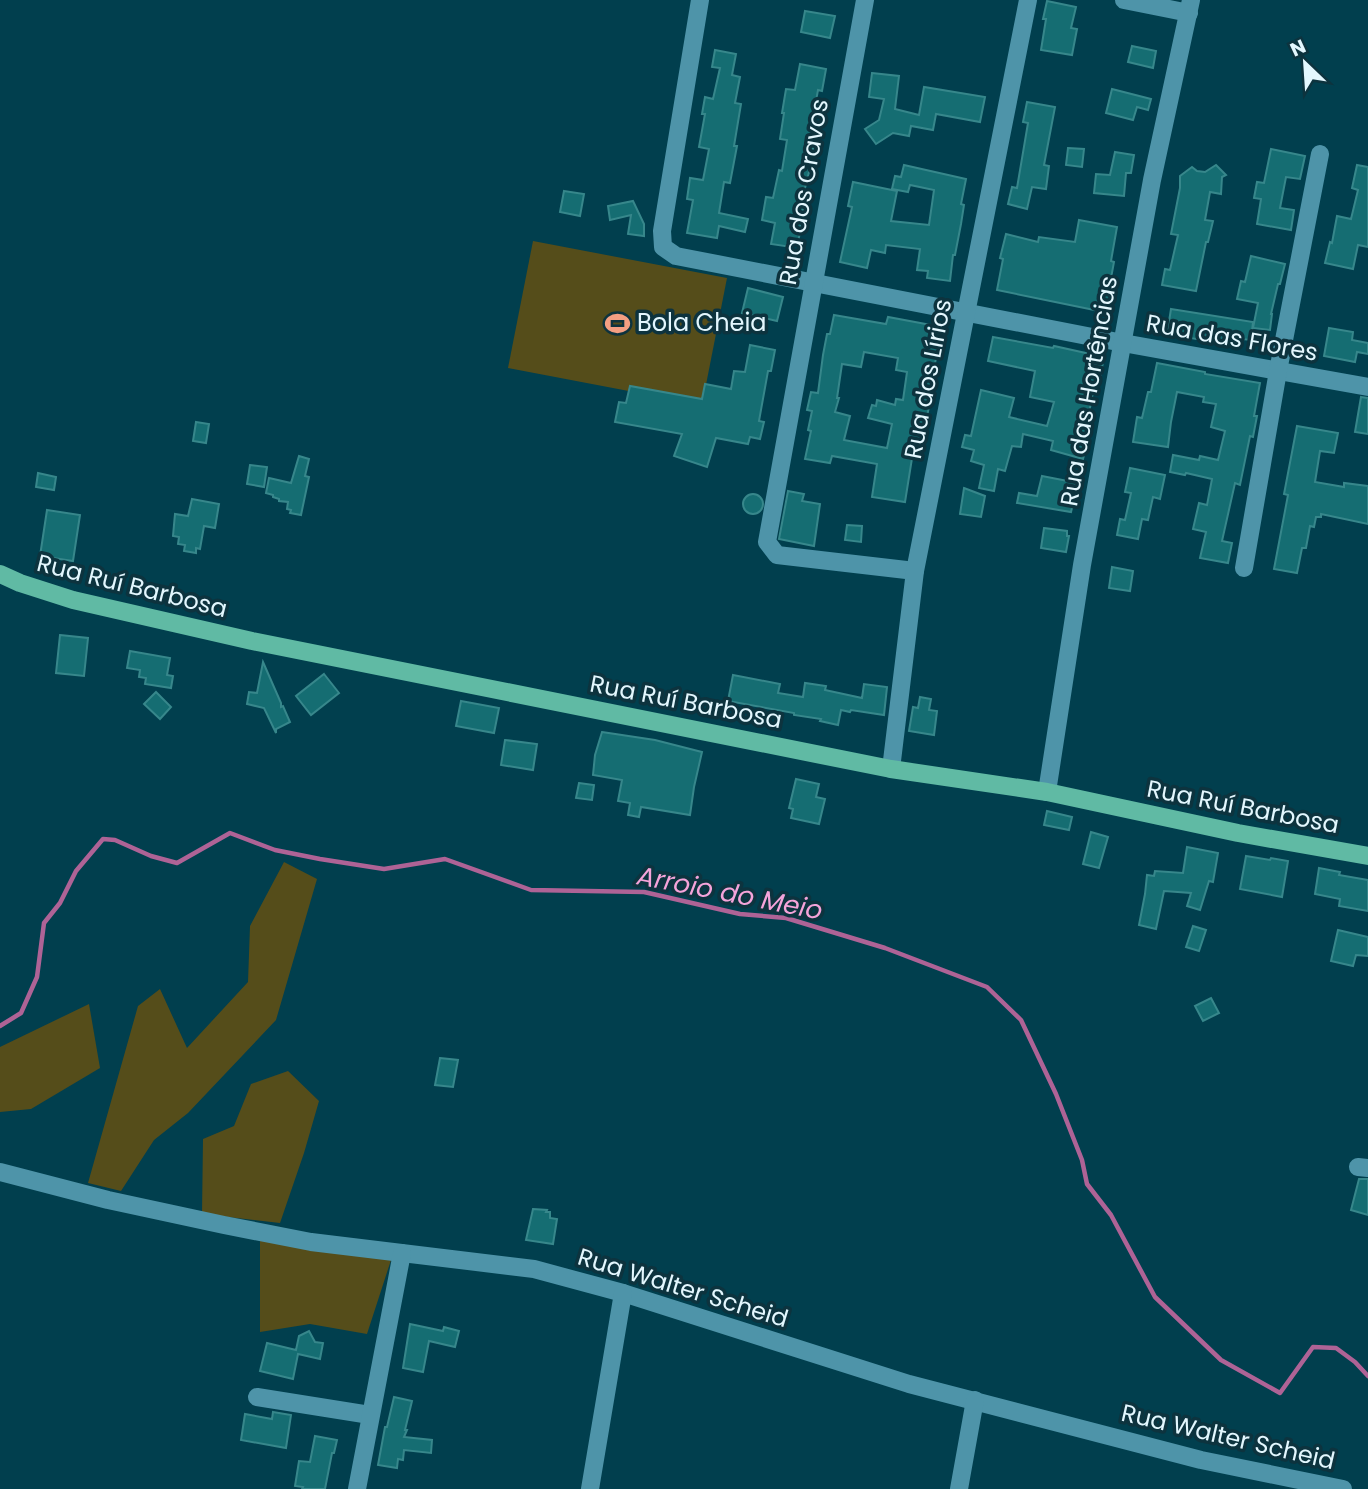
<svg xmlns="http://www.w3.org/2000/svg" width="1368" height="1489" font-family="Poppins,sans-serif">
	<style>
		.green { fill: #554d1a }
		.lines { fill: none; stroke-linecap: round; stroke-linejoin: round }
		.stream { stroke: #ae6396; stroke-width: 4.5 }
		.building { fill: #156d72; stroke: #37878b; stroke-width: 2; fill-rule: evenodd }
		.minor { stroke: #4e94a9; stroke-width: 18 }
		.major { stroke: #60baa4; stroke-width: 18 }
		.labels { text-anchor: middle; stroke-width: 7; stroke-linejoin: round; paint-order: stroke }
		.street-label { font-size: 24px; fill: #e3f7fe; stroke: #0d333e }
		.poi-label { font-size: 24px; fill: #e3f7fe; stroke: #0d333e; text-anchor: start }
		.water-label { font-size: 26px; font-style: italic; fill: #f5a4da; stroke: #0d333e }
	</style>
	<rect width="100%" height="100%" fill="#013f4e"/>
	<g class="green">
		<path d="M533 241 727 278 702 405 508 368Z"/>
		<path d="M284 862 317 879 276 1020 188 1113 154 1140 121 1191 88 1183 138 1006 160 989 187 1048 248 982 250 926Z"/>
		<path d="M89 1004 100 1068 31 1109 0 1112V1047Z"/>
		<path d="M288 1071 319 1101 304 1153 280 1223 202 1214 203 1139 234 1126 251 1084Z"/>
		<path d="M260 1238 391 1260 367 1334 310 1324 260 1332Z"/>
	</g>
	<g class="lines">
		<path class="stream" d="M0 1026 21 1013 37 977 44 923 60 903 76 871 103 839 115 840 151 856 177 863 230 833 275 850 320 859 384 869 445 859 531 890 644 892 740 914 786 918 885 948 987 987 1021 1020 1056 1094 1082 1160 1087 1184 1111 1215 1155 1297 1221 1360 1280 1393 1313 1347 1336 1348 1355 1362 1368 1376"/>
	</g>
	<g class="building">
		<path d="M1047 1 1076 7 1071 28 1077 29 1072 55 1041 50 1046 19H1043Z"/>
		<path d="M805 11 835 16 830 38 801 32Z"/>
		<path d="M1132 46 1156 51 1153 68 1128 62Z"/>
		<path d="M715 50 736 54 732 75 740 77 735 103 741 104 734 146H737L730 183 724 182 719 213 748 219 745 232 719 226 717 238 687 233 693 200 687 199 690 178 703 180 709 149 699 147 705 114H702L705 97 713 99 720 68 712 67Z"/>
		<path d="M800 64 826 69 822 91 818 90 812 123 817 124 809 172 801 204H804L798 244 792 243 791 247 771 244 775 223 762 220 766 197 773 198 779 170 782 171 787 140 780 139 784 113H782L786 89 795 90Z"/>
		<path d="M872 73 899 76 895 109 919 115 924 87 985 97 980 122 936 114 933 130 911 126 909 136 893 133 876 144 865 129 879 120 884 99 869 97Z"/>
		<path d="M1112 89 1151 99 1148 110 1137 107 1133 120 1106 113Z"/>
		<path d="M1027 102 1055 107 1044 165 1049 166 1046 189 1032 187 1027 209 1008 204 1012 187 1017 188 1028 123 1023 122Z"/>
		<path d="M1068 148 1084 149 1082 167 1066 165Z"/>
		<path d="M1271 149 1305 156 1300 179 1286 177 1280 208 1294 210 1291 230 1257 224 1261 199 1254 198 1257 182 1264 183Z"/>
		<path d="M1115 152 1134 155 1131 173H1126L1124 196 1094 193 1096 174 1110 175Z"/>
		<path d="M904 165 966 179 961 204 964 205 961 224 955 255H953L950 281 927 278 928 271 917 270 920 249 886 245 885 253 871 250 867 268 840 262 852 207 848 206 853 182 897 191 891 221 929 225 934 190 910 185 908 192 892 189 895 176 901 177Z"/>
		<path d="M1216 165 1226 175 1222 177 1221 194 1210 192 1205 220 1213 221 1208 242H1206L1196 291 1162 285 1165 269 1170 270 1178 235 1171 234 1180 188V176L1192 167 1197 171 1205 172Z"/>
		<path d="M1357 165 1368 167V247L1358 245 1353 269 1325 263 1330 242 1332 243 1337 216 1351 219 1358 190 1352 188Z"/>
		<path d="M564 191 584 194 580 216 560 212Z"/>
		<path d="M633 201 644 224V236L628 234 631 215 610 220 608 206Z"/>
		<path d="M1079 220 1117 227 1111 261 1114 262 1109 289H1113L1109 313 997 290 1003 259 1000 258 1006 234 1038 242 1039 237 1075 242Z"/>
		<path d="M1251 256 1285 264 1280 284H1278L1271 314H1272L1270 330 1253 328 1258 303 1237 299 1241 281 1245 282Z"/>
		<path d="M748 288 783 297 777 321 742 313Z"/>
		<path d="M1171 309 1253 322 1251 340 1232 338 1231 343 1203 338 1202 340 1167 334Z"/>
		<path d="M834 315 886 324 888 317 942 327 931 384H934L932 402H930L919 454 913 452 905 502 872 497 877 464 832 456 830 463 805 459 811 431 808 430 812 411 807 410 811 392 818 393 823 355 827 334H830ZM864 352 898 358 896 370 907 372 903 400 896 399 895 405 877 400 876 406 872 405 868 418 892 424 887 448 844 440 850 416 835 412 839 398H837L842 364 861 367Z"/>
		<path d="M1329 328 1353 332 1352 340 1368 343V354L1357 352 1355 362 1324 356Z"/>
		<path d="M993 337 1053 348 1054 346 1104 357 1099 383 1095 382 1087 423 1092 425 1084 447 1086 448 1083 459 1051 450 1053 441 1023 434 1021 447 1012 446 1005 471 998 469 994 491 979 488 984 465 971 461 974 450 962 447 965 435 971 436 981 390 1014 398 1009 417 1047 426 1054 402 1030 397 1035 371 988 361Z"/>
		<path d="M750 345 775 350 771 371H768L759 421 764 422 760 439 750 437 748 444 716 438 707 467 674 456 682 434 615 422 619 402 626 403 630 386 702 399 705 384 731 389 734 371 745 372Z"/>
		<path d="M1157 363 1205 372V374L1260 383 1254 416H1257L1253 437 1250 436 1240 485 1235 483 1222 541 1232 543 1228 563 1200 558 1206 532 1193 529 1199 503 1207 505 1212 479 1186 473 1185 475 1170 472 1173 455 1199 460 1200 456 1218 460 1225 431 1211 427 1216 404 1203 402 1204 397 1177 392 1171 422 1168 447 1133 442 1137 417 1142 418 1148 392H1151Z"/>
		<path d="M1361 397 1368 398V434L1355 432Z"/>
		<path d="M196 422 209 424 206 443 193 441Z"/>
		<path d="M1297 426 1338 433 1334 453 1320 451 1315 482 1344 487V483L1368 486V524L1321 514V517H1316L1314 527 1310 526 1306 548H1302L1297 573 1274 569 1288 495 1284 494Z"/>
		<path d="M299 456 309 459 305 476 309 477 301 515 290 513 291 510 287 509 288 502 279 501V499L273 497V495L266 493 269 478 291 483Z"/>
		<path d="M250 465 267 467 264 487 247 484Z"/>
		<path d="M1130 468 1165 475 1160 499 1153 497 1148 520 1142 519 1138 539 1117 535 1120 519 1125 520 1131 493 1125 492Z"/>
		<path d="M38 473 56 477 54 490 36 487Z"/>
		<path d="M1042 476 1078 483 1071 512 1017 503 1019 493 1037 496Z"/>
		<path d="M964 488 985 496 981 517 960 514Z"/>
		<path d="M788 491 804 494 802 501 820 504 814 546 779 539Z"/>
		<circle cx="753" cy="504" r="10"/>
		<path d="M192 499 219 504 215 528 204 526 200 549 196 548V553L184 551 185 545 178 544 179 537 173 536 175 514 188 516Z"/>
		<path d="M47 510 80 515 73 561 40 556Z"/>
		<path d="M847 525 862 526 861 542 845 540Z"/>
		<path d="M1044 528 1067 531V536H1069L1066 552 1041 548Z"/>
		<path d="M1112 567 1133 571 1130 591 1109 588Z"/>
		<path d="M60 635 88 638 84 676 56 673Z"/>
		<path d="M130 651 170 658 167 675 173 676 171 688 145 684 146 678 139 677 140 670 127 668Z"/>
		<path d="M263 662 281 703V707L283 706 290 722 276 729V733L264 708 247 704 249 692 257 693Z"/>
		<path d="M324 674 339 693 311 715 296 696Z"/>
		<path d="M733 675 780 684 778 693 803 697 805 683 826 686 825 690 862 698 864 684 887 687 884 715 851 710 850 712 841 710 838 725 820 721 821 719 794 715V713L728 701Z"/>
		<path d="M156 692 171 707 160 719 144 704Z"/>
		<path d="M920 697 931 699 929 710 937 711 934 735 909 731 913 707 918 708Z"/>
		<path d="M461 701 499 708 494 733 456 726Z"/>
		<path d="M602 732 655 740 702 752 694 787 690 815 641 807 639 817 628 815 630 803 618 801 622 780 593 775 595 755Z"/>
		<path d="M505 740 537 744 533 770 501 765Z"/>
		<path d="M796 779 819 784 816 797 825 799 819 824 791 818 793 809 789 808Z"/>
		<path d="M579 783 594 785 592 800 576 798Z"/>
		<path d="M1047 811 1072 817 1069 830 1044 825Z"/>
		<path d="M1091 832 1108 837 1099 868 1083 864Z"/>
		<path d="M1187 847 1218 853 1213 882 1209 881 1200 910 1187 906 1191 893 1164 891 1156 929 1139 925 1145 894 1147 875 1154 876 1155 871 1183 873Z"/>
		<path d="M1246 856 1270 860 1271 858 1288 861 1282 897 1240 889Z"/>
		<path d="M1319 868 1340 872 1339 875 1368 880V911L1339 906 1340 899 1315 894Z"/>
		<path d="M1193 926 1206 930 1199 951 1186 947Z"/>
		<path d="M1338 930 1368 937V956L1356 955 1353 966 1331 961Z"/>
		<path d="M1211 998 1219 1013 1203 1021 1195 1006Z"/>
		<path d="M440 1058 458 1060 453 1087 435 1085Z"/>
		<path d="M1359 1179H1368V1215L1351 1210Z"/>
		<path d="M533 1209 547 1210 546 1212H550V1218L557 1219 553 1244 526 1240Z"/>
		<path d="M410 1324 443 1331 444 1327 459 1331 455 1347 429 1341 423 1372 403 1368Z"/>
		<path d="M309 1331 315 1342 323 1343 320 1359 298 1354 293 1379 260 1371 267 1343 296 1350 299 1336Z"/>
		<path d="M394 1397 412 1401 405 1430H407L404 1437 432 1440 431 1453 404 1450 403 1460 398 1459 397 1468 378 1465 385 1427H387Z"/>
		<path d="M273 1412 291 1415 286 1448 241 1440 245 1414 272 1419Z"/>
		<path d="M315 1436 337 1440 334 1453H332L325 1489H302L303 1487 295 1486 299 1461 310 1462Z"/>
	</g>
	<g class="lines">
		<g class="minor">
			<path d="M700 0 662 231 663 247 676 256 1123 343 1368 387"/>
			<path d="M865 0 767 542 777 555 915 571"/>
			<path d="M1124 0 1189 13"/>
			<path d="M1244 568 1278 371 1320 154"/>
			<path d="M891 769 915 571 1028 0"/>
			<path d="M1047 792 1082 565 1152 180 1191 0"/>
			<path d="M1358 1167 1368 1168"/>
			<path d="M0 1172 108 1200 224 1225 311 1242 534 1269 623 1293 909 1384 1201 1460 1343 1489"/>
			<path d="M257 1397 370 1415"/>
			<path d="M357 1489 402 1253"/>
			<path d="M590 1489 623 1293"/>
			<path d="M959 1489 975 1400"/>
		</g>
		<path class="major" d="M0 574 20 583 73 600 252 641 891 769 1047 792 1238 833 1368 856"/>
	</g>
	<defs>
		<symbol id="stadium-bare" viewBox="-9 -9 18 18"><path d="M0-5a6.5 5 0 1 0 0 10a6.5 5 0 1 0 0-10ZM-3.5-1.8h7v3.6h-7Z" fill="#f39f82" stroke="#0d333e" stroke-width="2.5" paint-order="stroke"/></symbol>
	</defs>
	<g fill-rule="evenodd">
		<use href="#stadium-bare" x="600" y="306" width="35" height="35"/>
	</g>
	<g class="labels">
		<g class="street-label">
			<text transform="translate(804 192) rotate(-80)" y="8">Rua dos Cravos</text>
			<text transform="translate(1232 338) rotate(10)" y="8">Rua das Flores</text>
			<text transform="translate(928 379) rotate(-79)" y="8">Rua dos Lírios</text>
			<text transform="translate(1089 391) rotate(-80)" y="8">Rua das Hortências</text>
			<text transform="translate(132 586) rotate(14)" y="8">Rua Ruí Barbosa</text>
			<text transform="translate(686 702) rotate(11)" y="8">Rua Ruí Barbosa</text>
			<text transform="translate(1243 807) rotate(11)" y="8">Rua Ruí Barbosa</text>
			<text transform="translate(683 1288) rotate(17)" y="8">Rua Walter Scheid</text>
			<text transform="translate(1228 1437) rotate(13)" y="8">Rua Walter Scheid</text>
		</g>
		<g class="poi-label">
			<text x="637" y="331">Bola Cheia</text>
		</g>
		<g class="water-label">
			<text transform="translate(730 893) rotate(11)" y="9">Arroio do Meio</text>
		</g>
	</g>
	<g transform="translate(1305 63) rotate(335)" stroke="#0d333e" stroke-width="5" paint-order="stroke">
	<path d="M0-5L12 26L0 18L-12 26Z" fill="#e3f7fe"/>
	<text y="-10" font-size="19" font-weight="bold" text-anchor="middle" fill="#e3f7fe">N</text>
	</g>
</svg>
